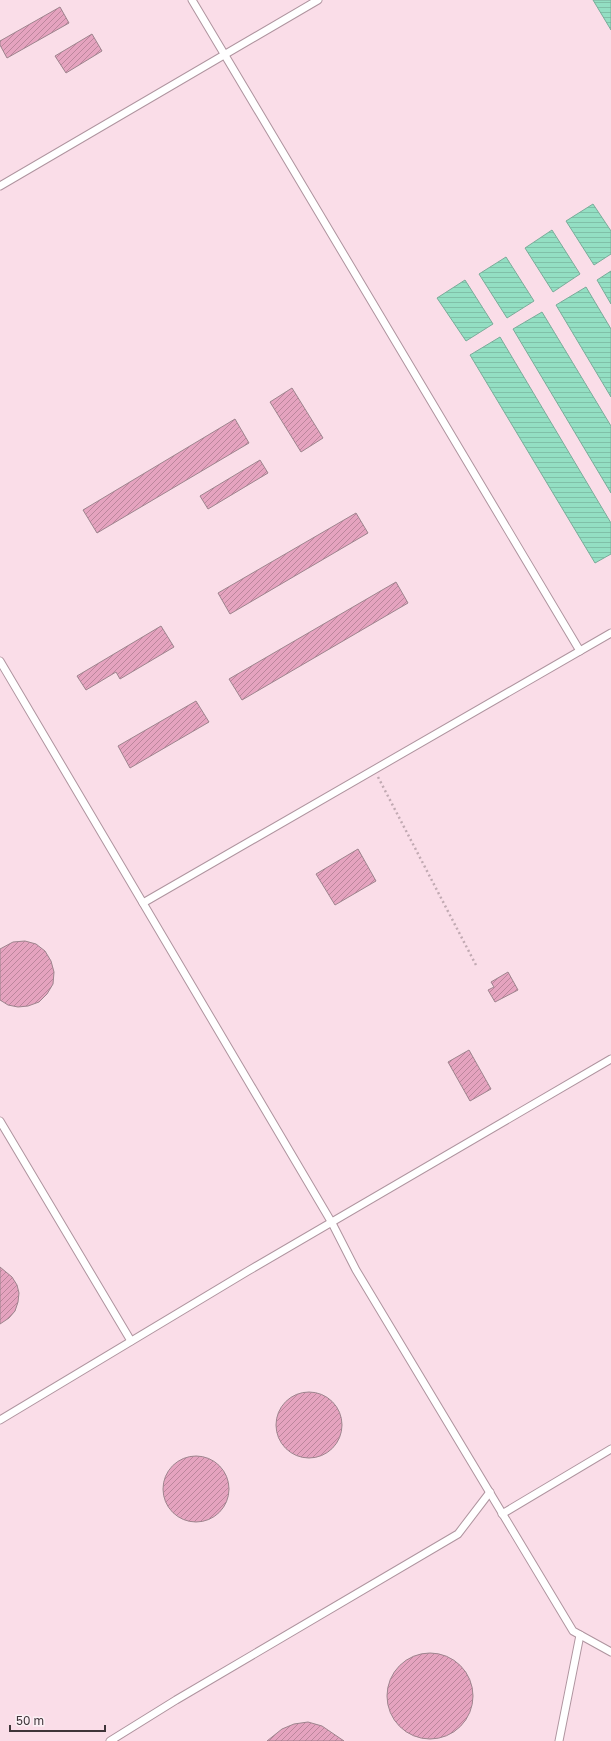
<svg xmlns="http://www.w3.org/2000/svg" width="611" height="1741" font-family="'Golos Text',sans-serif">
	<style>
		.water { fill: url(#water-rules); stroke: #7aac9a }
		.building { fill: url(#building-hatch); stroke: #9e848e }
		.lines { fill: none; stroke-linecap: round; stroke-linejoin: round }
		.service-casing { stroke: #af949f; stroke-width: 9 }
		.path { stroke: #c1a9b2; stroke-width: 2.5; stroke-dasharray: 2 3; stroke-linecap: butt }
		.service { stroke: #fff; stroke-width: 7 }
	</style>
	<defs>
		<pattern id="water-rules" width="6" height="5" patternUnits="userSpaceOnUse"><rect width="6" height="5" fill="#93dfc3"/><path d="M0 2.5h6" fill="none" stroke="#80c0a8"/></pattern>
		<pattern id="building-hatch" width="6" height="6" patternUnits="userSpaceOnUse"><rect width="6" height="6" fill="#e5a3bf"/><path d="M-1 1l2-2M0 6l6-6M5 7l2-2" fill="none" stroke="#bb869c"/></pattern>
	</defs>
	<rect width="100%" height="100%" fill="#fadde8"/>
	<g class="water">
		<path d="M593 0H611V30Z"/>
		<path d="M593 204 611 231V254L594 265 566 221Z"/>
		<path d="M552 230 580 274 553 292 525 248Z"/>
		<path d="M506 257 534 301 507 318 479 274Z"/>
		<path d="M611 271V304L597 280Z"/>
		<path d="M465 280 493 324 466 341 437 298Z"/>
		<path d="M586 287 611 329V397L556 305Z"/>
		<path d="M542 312 611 426V493L513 329Z"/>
		<path d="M500 337 611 523V554L595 563 470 355Z"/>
	</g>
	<g class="building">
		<path d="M60 7 69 23 7 58 0 45V41Z"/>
		<path d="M92 34 102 51 66 73 55 56Z"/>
		<path d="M292 388 323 438 301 452 270 402Z"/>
		<path d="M235 419 249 443 97 533 83 510Z"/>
		<path d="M260 460 268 473 208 509 200 496Z"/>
		<path d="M356 513 368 533 230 614 218 593Z"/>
		<path d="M396 582 408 603 242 700 229 679Z"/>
		<path d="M161 626 174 647 120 679 116 672 86 690 77 676Z"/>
		<path d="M196 701 209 722 130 768 118 746Z"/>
		<path d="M358 849 376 881 335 905 316 874Z"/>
		<path d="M25 941 36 944 45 951 51 961 54 972 53 984 47 994 39 1002 28 1006 18 1007 8 1005 0 1000V949L13 942Z"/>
		<path d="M508 972 518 990 495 1002 488 990 494 987 491 982Z"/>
		<path d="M469 1050 491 1089 470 1101 448 1062Z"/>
		<path d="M0 1267 12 1277 17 1285 19 1293 18 1302 15 1311 9 1318 0 1324Z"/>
		<circle cx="309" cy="1425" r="33"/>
		<circle cx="196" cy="1489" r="33"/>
		<circle cx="430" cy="1696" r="43"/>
		<path d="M308 1722 322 1726 344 1741H267L282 1729 294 1724Z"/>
	</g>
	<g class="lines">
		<defs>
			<g id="service">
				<path d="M192 0 580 651"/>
				<path d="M0 186 318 0"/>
				<path d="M0 661 332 1223 356 1270 573 1631 611 1652"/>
				<path d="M143 903 611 633"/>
				<path d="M0 1121 131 1341"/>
				<path d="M0 1420 248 1271 611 1059"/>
				<path d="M502 1514 611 1449"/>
				<path d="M110 1741 176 1700 458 1534 490 1492"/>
				<path d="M559 1741 580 1635"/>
			</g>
		</defs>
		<use href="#service" class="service-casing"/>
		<path class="path" d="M378 777 477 967"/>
		<use href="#service" class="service"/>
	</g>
	<path d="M10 1725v6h95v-6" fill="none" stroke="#3f3439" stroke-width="2"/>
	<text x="16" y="1725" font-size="12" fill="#3f3439" stroke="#fbeff4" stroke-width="3" paint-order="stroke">50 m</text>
</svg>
